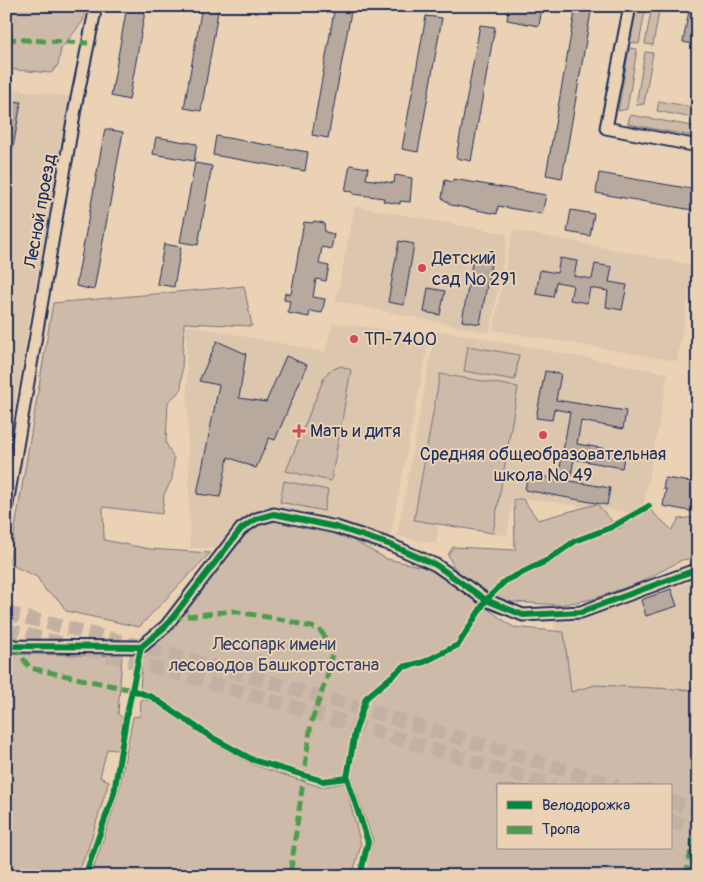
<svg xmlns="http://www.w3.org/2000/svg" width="704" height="882" font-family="Pangolin,sans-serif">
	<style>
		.built { fill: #dcc6ae }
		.green { fill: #cebaa8; stroke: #747483; fill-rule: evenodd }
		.building { fill: #b8a99f; stroke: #1b2f5e }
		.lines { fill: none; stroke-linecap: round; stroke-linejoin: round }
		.major-tunnel { stroke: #c2b1a3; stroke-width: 14; stroke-dasharray: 14 7; stroke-linecap: butt }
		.minor-casing { stroke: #1b2f5e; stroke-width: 15 }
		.minor { stroke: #ecd2b4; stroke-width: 11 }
		.quiet { stroke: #4c9d4c; stroke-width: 5; stroke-dasharray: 10 5; stroke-linecap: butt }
		.cycleway-casing { stroke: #ecd2b4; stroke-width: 9 }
		.cycleway { stroke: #00873e; stroke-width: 6 }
		.poi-dot { fill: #d1495b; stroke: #ecd2b4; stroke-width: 2 }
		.labels { text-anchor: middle; stroke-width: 4; stroke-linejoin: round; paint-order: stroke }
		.street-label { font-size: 18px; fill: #1b2f5e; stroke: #ecd2b4 }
		.poi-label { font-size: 18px; fill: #1b2f5e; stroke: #ecd2b4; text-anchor: start }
		.park-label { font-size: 18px; fill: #364469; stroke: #ecd2b4 }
	</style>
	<rect width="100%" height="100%" fill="#ecd2b4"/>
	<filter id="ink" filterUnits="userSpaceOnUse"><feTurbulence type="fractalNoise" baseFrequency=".02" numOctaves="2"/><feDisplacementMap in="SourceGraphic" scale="10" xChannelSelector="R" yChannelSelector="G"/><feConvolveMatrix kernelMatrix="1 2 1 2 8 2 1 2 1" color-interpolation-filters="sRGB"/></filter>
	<g filter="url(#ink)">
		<g class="built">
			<path d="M6 88 71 97 37 278 7 450Z"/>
			<path d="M355 206 508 234 490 333 336 301Z"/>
			<path d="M513 230 694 265 677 361 493 330Z"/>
			<path d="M333 323 430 335 390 538 275 510 258 511 240 522 220 548H190L186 325 325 352Z"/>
			<path d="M435 332H448L668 373 642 514 513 497 507 536 439 524 436 544 397 536Z"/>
			<path d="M698 579V657L688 694 562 691 554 621 570 622Z"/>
		</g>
		<g class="green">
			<path d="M6 6H86L83 21 61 49 58 65 51 73 6 69Z"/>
			<path d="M636 6H646L639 44 630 42Z"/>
			<path d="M652 6H660L653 45 645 44Z"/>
			<path d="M629 48 637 49 627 109 618 111Z"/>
			<path d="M645 52 653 53 644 104 636 105Z"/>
			<path d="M659 101 698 108V119L657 111Z"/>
			<path d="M630 115 698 127V137L628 124Z"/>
			<path d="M244 286 252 326 184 323 181 390 168 402 166 443 174 459 172 479 164 495 162 514 103 507 104 540 149 549 210 553 139 627 66 611 59 600 46 591 37 577 9 564 53 303Z"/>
			<path d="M468 346 519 355 515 380 464 371Z"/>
			<path d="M341 366 351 370 331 481 286 471 324 378 329 371Z"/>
			<path d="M440 374 518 387 493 533 414 520Z"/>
			<path d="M284 481 328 490 324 511 280 502Z"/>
			<path d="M514 499H523L538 520 597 504 619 529 647 507 672 530 679 519 694 517 698 515V557L682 560 641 582 593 599 559 605 498 601 459 578 448 555 453 547 515 550Z"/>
			<path d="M269 518 332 529 387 559 432 569 513 627 564 632 571 692 595 685 693 690 698 668V876H363L373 841 351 777 357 733 368 698 401 670 386 678 363 697 352 733 346 776 321 778 254 757 212 734 153 695 140 692 142 657 147 656 245 534ZM498 786H670V848H498Z"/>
			<path d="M28 654 122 656 118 714 122 717 117 750 107 749 100 777 109 781 89 846 77 876H6V655Z"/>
			<path d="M141 699 151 701 208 740 251 764 321 787 345 783 361 845 352 876H91L118 795 133 717 140 716Z"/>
		</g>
		<g class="building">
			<path d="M127 6H146L129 100 111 96Z"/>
			<path d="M202 6H219L201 111 184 108Z"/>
			<path d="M335 6H352L328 138 312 135Z"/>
			<path d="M509 6 542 7 539 26 507 20Z"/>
			<path d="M576 6H592L562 178 546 175Z"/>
			<path d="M690 6H698V45L683 42Z"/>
			<path d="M426 16 442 18 418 152 402 149Z"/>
			<path d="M480 25 495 27 471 161 456 158Z"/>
			<path d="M6 100 21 102 10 165 6 164Z"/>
			<path d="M105 129 123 132 94 290 76 286Z"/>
			<path d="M216 136 308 152 305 171 213 155Z"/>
			<path d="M156 137 197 144 194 161 153 154Z"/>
			<path d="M195 163 212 166 198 245 180 242Z"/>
			<path d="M350 165 368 168 366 179 394 183 395 175 412 178 410 202 400 201V204L383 201 384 198 353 194V192L345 191Z"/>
			<path d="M599 173 698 190V211L596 193Z"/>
			<path d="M453 179 546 195 542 214 498 206 497 214 451 205 442 198 445 180 453 182Z"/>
			<path d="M571 210 594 214 590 236 567 232Z"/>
			<path d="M314 221 324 223 325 232 334 234 331 249 322 247 319 264 329 266 326 281 316 279 313 297 325 299 322 313 310 311 309 317 288 313 290 301 284 300 285 293 291 294 304 222 313 223Z"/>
			<path d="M399 241 414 244 404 305 388 302Z"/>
			<path d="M164 244 181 247 174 287 157 284Z"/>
			<path d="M560 258 577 261 574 276 592 279 595 264 612 267 609 282 627 285 622 310 606 307 608 291 590 288 587 303 570 300 573 285 556 282 553 297 536 294 540 270 557 273Z"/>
			<path d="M473 259 491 263 480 324 462 321Z"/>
			<path d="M428 288 445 291 440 315 424 312Z"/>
			<path d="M217 341 246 354 239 398 266 402 286 356 307 365 275 440 269 438 256 468 228 457 220 497 197 494 219 385 199 381Z"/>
			<path d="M545 371 561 374 556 400 626 411 623 429 581 421 577 444 625 452 622 468 574 459 570 481 610 488 607 505 525 490 528 474 558 479 570 412 554 409 552 420 536 418Z"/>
			<path d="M665 478 698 483V496L695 512 663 506 666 489H663Z"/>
			<path d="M671 589 677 606 646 616 641 600Z"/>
		</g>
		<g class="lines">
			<g class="major-tunnel">
				<path d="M6 613C213 661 415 725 618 786"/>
				<path d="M6 630C191 673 373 731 554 786"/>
				<path d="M670 801 698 810"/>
				<path d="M670 821 698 829"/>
			</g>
			<defs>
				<g id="minor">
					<path d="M630 6 606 128 698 146"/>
					<path d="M6 510 76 103 96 6"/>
					<path d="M6 643 14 646 141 647 166 626 241 529 256 519 274 514 336 527 391 545 436 565 486 600 523 615 581 612 698 569"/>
				</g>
			</defs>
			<use href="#minor" class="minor-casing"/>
			<use href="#minor" class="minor"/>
			<g class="quiet">
				<path d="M6 39 88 43"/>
				<path d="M172 618 232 611 285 620 319 629 333 648 327 677 311 723 290 876"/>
				<path d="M14 646 30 668 132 690"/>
				<path d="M686 876 698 813"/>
			</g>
			<defs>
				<g id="cycleway">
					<path d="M6 643 14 646 141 647 166 626 241 529 256 519 274 514 336 527 391 545 436 565 486 600 523 615 581 612 698 569"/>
					<path d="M132 690 152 697 211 737 253 760 323 781 347 778"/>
					<path d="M85 876 114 793 126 719 141 647"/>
					<path d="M360 876 368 842 347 778 355 732 366 698 403 667 424 662 458 645 486 600 505 581 548 560 575 541 610 528 649 506"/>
				</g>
			</defs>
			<use href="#cycleway" class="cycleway-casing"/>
			<use href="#cycleway" class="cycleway"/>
		</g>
	</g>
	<g class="poi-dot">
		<circle cx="422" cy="268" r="5"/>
		<circle cx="354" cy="339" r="5"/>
		<path d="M296.5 423.5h5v5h5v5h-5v5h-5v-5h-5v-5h5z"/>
		<circle cx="543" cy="435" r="5"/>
	</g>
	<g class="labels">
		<g class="street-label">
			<text transform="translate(40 211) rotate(-80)" y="6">Лесной проезд</text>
		</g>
		<g class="poi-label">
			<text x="432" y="264">Детский<tspan x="432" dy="21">сад № 291</tspan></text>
			<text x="364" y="345">ТП-7400</text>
			<text x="310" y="437">Мать и дитя</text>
			<text x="543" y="460" text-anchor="middle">Средняя общеобразовательная<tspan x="543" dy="21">школа № 49</tspan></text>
		</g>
		<g class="park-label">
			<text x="274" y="650">Лесопарк имени<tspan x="274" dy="21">лесоводов Башкортостана</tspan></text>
		</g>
	</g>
	<rect width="704" height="882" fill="none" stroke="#ecd2b4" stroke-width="25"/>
	<rect x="12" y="12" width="679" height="857" fill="none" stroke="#1b2f5e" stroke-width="2" filter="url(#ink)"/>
	<rect x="497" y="784" width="175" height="65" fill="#ecd2b4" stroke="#989192"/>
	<rect x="507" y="801" width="25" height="8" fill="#00873e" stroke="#989192"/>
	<text x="542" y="810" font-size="15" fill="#1b2f5e">Велодорожка</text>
	<rect x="507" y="826" width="25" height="8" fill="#4c9d4c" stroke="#989192"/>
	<text x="542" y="834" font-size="15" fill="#1b2f5e">Тропа</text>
</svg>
